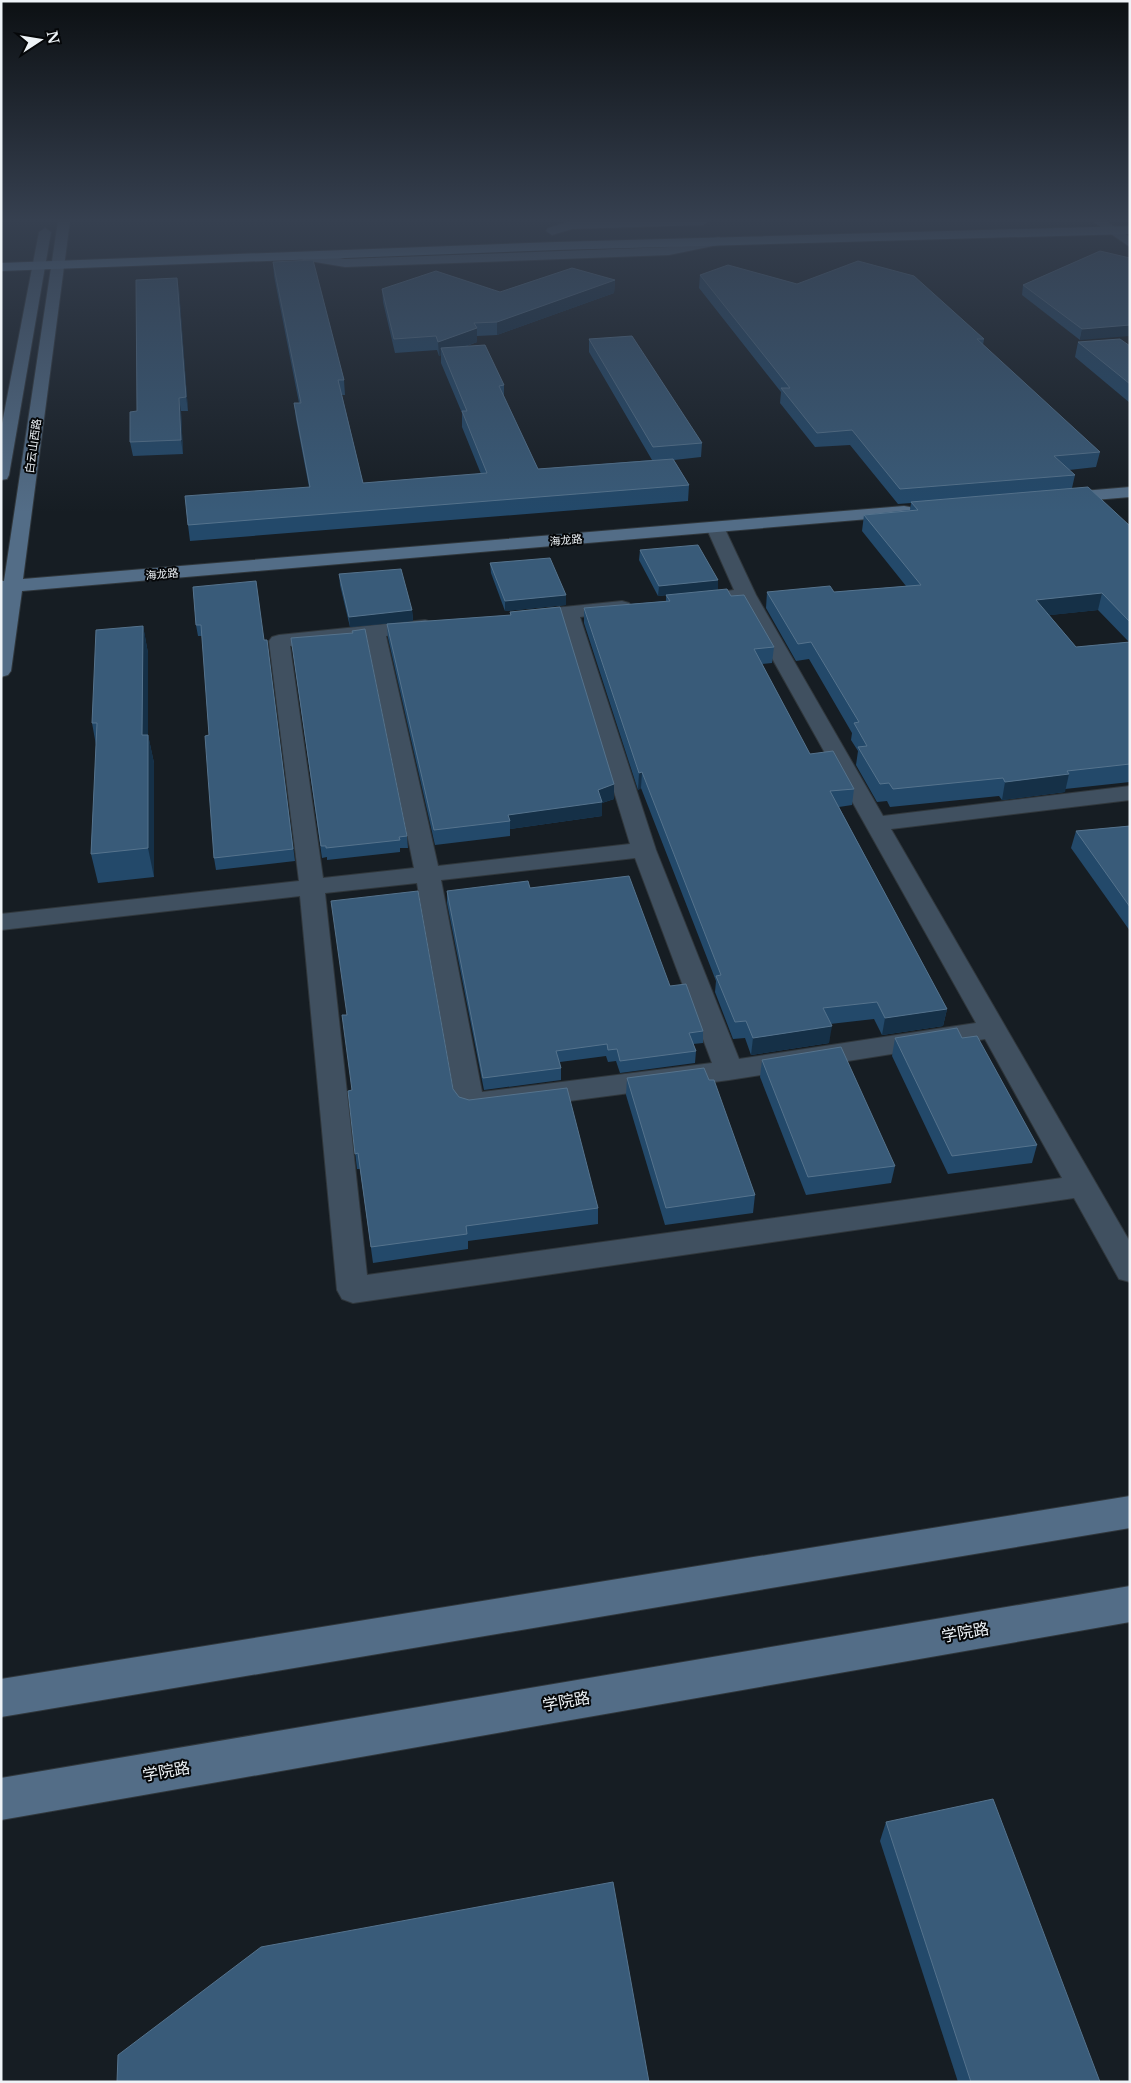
<svg xmlns="http://www.w3.org/2000/svg" width="1131" height="2083" font-family="'Libre Baskerville','Noto Sans SC',serif">
	<style>
		.lines { fill: none; stroke-linecap: round; stroke-linejoin: round }
		.street-casing { stroke: #30373c; stroke-width: 2 }
		.secondary-casing { stroke: #30373c; stroke-width: 2 }
		.primary-casing { stroke: #30373c; stroke-width: 2 }
		.street { fill: #405060; fill-rule: evenodd }
		.secondary { fill: #536d87; fill-rule: evenodd }
		.primary { fill: #6184a5; fill-rule: evenodd }
		.wall { fill: #23496a; fill-rule: evenodd }
		.shaded-wall { fill: #153047 }
		.building { fill: #395b79; stroke: #55738d }
		.labels { text-anchor: middle; stroke-width: 4; stroke-linejoin: round; paint-order: stroke }
		.far-street-label { font-size: 11px; fill: #eef3f7; stroke: #050709 }
		.near-street-label { font-size: 16px; fill: #eef3f7; stroke: #050709 }
	</style>
	<rect width="100%" height="100%" fill="#161d23"/>
	<g class="lines">
		<defs>
			<path id="street" d="M715 522 721 523 724 527 756 595 883 816 1130 786V800L891 829 1130 1242V1282L1119 1279 1074 1198 353 1303 342 1299 337 1290 300 896 1 930V914L299 881 269 641 272 637 279 635 425 620 432 622 435 626 432 630 386 636 438 866 630 844 561 619 525 623 518 621 515 617 518 613 525 611 622 601 629 603 632 607 629 611 580 617 656 850 739 1059 976 1023 740 601 705 605 698 603 695 599 698 595 734 590 706 527 709 523ZM367 638 414 868 323 878 290 646ZM635 858 712 1063 482 1092 441 880ZM417 883 456 1104 460 1111 470 1114 729 1080 985 1039 1062 1178 367 1275 325 893Z"/>
			<g id="secondary">
				<path d="M58 221H70L23 579 904 506 910 507 913 511 910 515 904 516 22 591 11 671 8 675 1 677V581H4Z"/>
				<path d="M571 221H709L703 225 572 229 552 235 546 231 548 228Z"/>
				<path d="M1092 221H1106L1130 237V247Z"/>
				<path d="M45 228 51 232 9 475 7 479 1 480V429L39 232Z"/>
				<path d="M719 237 725 241 723 244 669 255 345 267 303 260 297 256 303 252 345 259 669 247Z"/>
				<path d="M1130 487V497L1059 503 1053 502 1050 498 1053 494 1059 493Z"/>
				<path d="M1130 1496V1528L1 1717V1679Z"/>
				<path d="M1130 1586V1622L1 1820V1778Z"/>
			</g>
			<path id="primary" d="M1130 226V234L556 250 1 271V263L556 242Z"/>
		</defs>
		<use href="#street" class="street-casing"/>
		<use href="#secondary" class="secondary-casing"/>
		<use href="#primary" class="primary-casing"/>
		<use href="#street" class="street"/>
		<use href="#secondary" class="secondary"/>
		<use href="#primary" class="primary"/>
	</g>
	<g class="wall">
		<path d="M1100 251 1080 340 1022 295 1023 285Z"/>
		<path d="M273 262 344 380 345 395H342L363 483 481 474 462 427V413L441 363V355L439 356 437 350 395 353 383 302 382 289 500 292 615 280 614 293 497 335 477 336V342L467 346 504 385V396L538 469 652 460 589 352V339L702 443 701 457 674 460 689 485 688 501 190 541 188 525 309 487 296 419 294 403H299L274 276Z"/>
		<path d="M700 275 984 339 983 345 1100 452 1096 467 1069 470 1075 475 1072 488 1130 526V782L1065 789V792L1002 800 999 796 890 807 887 801 877 802 856 765 858 751 851 740 852 733 809 659 796 661 766 608 767 592H834L906 586 862 531 864 515 910 510 911 503 898 504 850 445 815 447 780 403 781 392 699 288ZM1098 610 1129 642 1076 647 1049 615Z"/>
		<path d="M179 289 188 411H181L183 454 133 456 130 442 137 411Z"/>
		<path d="M1078 342 1130 346V403L1075 357Z"/>
		<path d="M640 550 718 590 658 596 639 560Z"/>
		<path d="M490 563 566 605 505 611 491 573Z"/>
		<path d="M339 574 412 610 413 621 350 627 340 585Z"/>
		<path d="M193 587 264 640H267L295 861 216 870 214 858 209 735 202 636H198L196 625Z"/>
		<path d="M666 595 731 596 774 647 772 663 762 664 810 754 854 789 852 805 839 807 947 1009 943 1026 882 1035 874 1019 830 1024 829 1043 751 1055 745 1038 733 1039 715 992 716 981 641 788 638 790 584 623V608L666 601Z"/>
		<path d="M510 612 614 799 602 803V816L510 829V836L435 845 388 638 387 624 510 616Z"/>
		<path d="M143 626 148 653V735L154 763V877L98 883 91 854 96 745 92 723Z"/>
		<path d="M291 638 407 836 408 848H400V852L327 860V857L322 858Z"/>
		<path d="M1130 826V931L1071 848 1076 831Z"/>
		<path d="M530 888 670 986 703 1031V1043L693 1044 696 1051 695 1063 620 1073 616 1061 608 1062 606 1056 560 1062 561 1068V1080L484 1090 447 903V891Z"/>
		<path d="M895 1038H962L1037 1145 1032 1163 948 1174 892 1056Z"/>
		<path d="M762 1060 895 1166 891 1183 806 1195 760 1077Z"/>
		<path d="M627 1078 755 1195 753 1213 665 1225 626 1095Z"/>
		<path d="M453 1089 459 1097 598 1208V1224L468 1241V1249L373 1263 360 1169H357L348 1091Z"/>
		<path d="M886 1822 1100 2082H958L880 1841Z"/>
	</g>
	<g class="shaded-wall">
		<path d="M177 278 179 289 188 411 186 397Z"/>
		<path d="M615 280 614 293 497 335V322Z"/>
		<path d="M1130 325V336L1080 340 1082 329Z"/>
		<path d="M477 328V342L443 354 441 348V355L439 356 438 342Z"/>
		<path d="M179 398 181 411 183 454 181 440Z"/>
		<path d="M718 580V590L658 596 659 586Z"/>
		<path d="M1102 593 1098 610 1033 617 1036 600Z"/>
		<path d="M566 595V605L505 611V601Z"/>
		<path d="M412 610 413 621 350 627 349 617Z"/>
		<path d="M143 626 148 653V764L142 735Z"/>
		<path d="M148 735 154 763V877L148 848Z"/>
		<path d="M642 772 641 788 638 790 639 773Z"/>
		<path d="M1069 774 1065 792 1002 800 1005 782Z"/>
		<path d="M614 784V799L602 803V816L510 829V821L508 815 598 790Z"/>
		<path d="M947 1009 943 1026 882 1035 885 1018Z"/>
		<path d="M832 1026 829 1043 751 1055 753 1038Z"/>
	</g>
	<g class="building">
		<path d="M1100 251 1130 258V325L1082 329 1023 285Z"/>
		<path d="M313 260 344 380H338L363 483 487 473 462 411H467L441 348 485 345 504 385 499 386 538 469 673 459 689 485 188 525 185 496 310 487 294 403H301L273 262Z"/>
		<path d="M858 261 914 276 984 339H977L1100 452 1054 456 1075 475 900 489 852 430 817 433 781 388H790L700 275 728 265 797 284Z"/>
		<path d="M572 268 615 280 497 322 474 323 477 328 438 342 436 336 394 339 382 289 436 271 500 292Z"/>
		<path d="M177 278 186 397 179 398 181 440 130 442V412L137 411 136 280Z"/>
		<path d="M632 336 702 443 653 447 589 339Z"/>
		<path d="M1120 339 1130 346V384L1078 342Z"/>
		<path d="M1088 487 1130 526V622L1102 593 1036 600 1076 647 1130 642V764L1067 771 1069 774 1005 782 1003 778 893 789 889 783 880 784 858 747 867 746 854 723 859 722 811 642 798 644 767 592 830 586 834 592 921 585 864 515 918 510 911 502Z"/>
		<path d="M698 545 718 580 659 586 640 550Z"/>
		<path d="M550 558 566 595 505 601 490 563Z"/>
		<path d="M401 569 412 610 349 617 339 574Z"/>
		<path d="M256 581 264 640H267L293 849 214 858 205 736 209 735 201 625H196L193 587Z"/>
		<path d="M727 589 731 596 744 595 774 647 754 649 810 754 833 751 854 789 830 791 947 1009 885 1018 877 1002 823 1008 832 1026 753 1038 746 1021 735 1022 716 976 721 975 642 772 639 773 584 608 670 601 666 595Z"/>
		<path d="M560 607 614 784 598 790 602 802 508 815 510 821 434 830 387 624 511 615 510 612Z"/>
		<path d="M143 626 142 735H148V848L91 854 97 723H92L96 630Z"/>
		<path d="M365 629 407 836 399 837 400 840 326 848V846H321L291 638 353 633 352 631Z"/>
		<path d="M1130 826V907L1076 831Z"/>
		<path d="M629 876 670 986 686 984 703 1031 689 1033 696 1051 620 1061 617 1049 608 1050 607 1044 556 1051 561 1068 483 1078 447 891 528 881 530 888Z"/>
		<path d="M418 891 453 1089 459 1097 469 1100 567 1088 598 1208 466 1226 467 1234 371 1247 358 1153 355 1154 348 1091 352 1090 342 1015H347L331 901Z"/>
		<path d="M957 1028 962 1038 977 1036 1037 1145 952 1156 895 1038Z"/>
		<path d="M841 1047 895 1166 808 1177 762 1060Z"/>
		<path d="M704 1068 709 1080H714L755 1195 666 1208 627 1078Z"/>
		<path d="M993 1799 1100 2082H971L886 1822Z"/>
		<path d="M613 1882 649 2082H117L118 2055 261 1947Z"/>
	</g>
	<linearGradient id="sky" x2="0" y2="1"><stop stop-color="#0c1013"/><stop offset="0.43" stop-color="#364050"/><stop offset="1" stop-color="#364050" stop-opacity="0"/></linearGradient>
	<rect width="1131" height="512" fill="url(#sky)"/>
	<g class="labels">
		<g class="far-street-label">
			<text transform="translate(33 446) rotate(-82)" y="4">白云山西路</text>
			<text transform="translate(566 540) rotate(-5)" y="4">海龙路</text>
			<text transform="translate(162 574) rotate(-5)" y="4">海龙路</text>
		</g>
		<g class="near-street-label">
			<text transform="translate(965 1632) rotate(-10)" y="6">学院路</text>
			<text transform="translate(566 1701) rotate(-10)" y="6">学院路</text>
			<text transform="translate(166 1771) rotate(-10)" y="6">学院路</text>
		</g>
	</g>
	<rect width="1131" height="2083" fill="none" stroke="#eef3f7" stroke-width="5"/>
	<g transform="translate(40 40) rotate(78)" stroke="#050709" stroke-width="4" paint-order="stroke">
	<path d="M0-4L9 19L0 12L-9 19Z" fill="#eef3f7"/>
	<text y="-8" font-size="14" font-weight="bold" text-anchor="middle" fill="#eef3f7">N</text>
	</g>
</svg>
